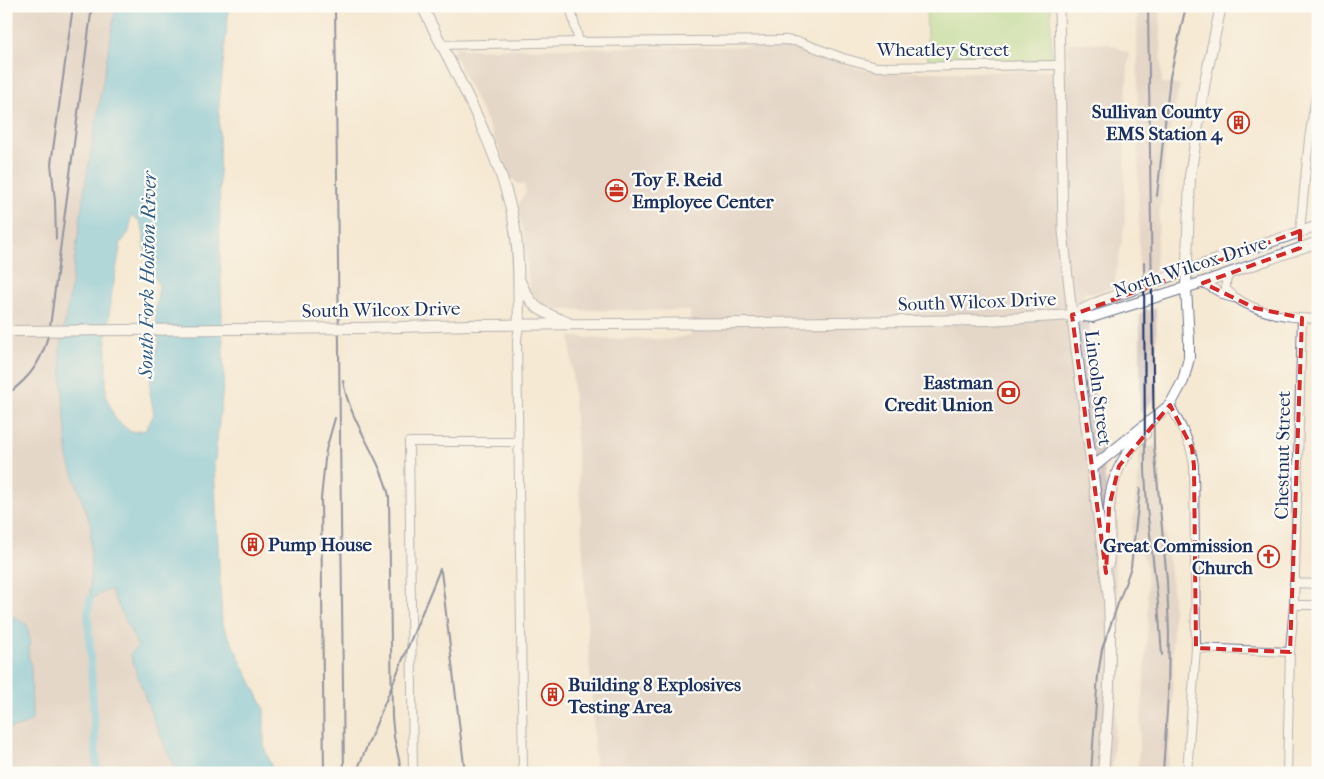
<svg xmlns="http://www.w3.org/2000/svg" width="1324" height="779" font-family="'IM FELL French Canon',serif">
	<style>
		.industrial { fill: #cfc0ba }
		.green { fill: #a9db8a; stroke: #628574 }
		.water { fill: #61c1e0; stroke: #3e789f; fill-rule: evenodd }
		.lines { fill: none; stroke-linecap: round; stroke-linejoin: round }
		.canal { stroke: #61c1e0; stroke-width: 8 }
		.minor-casing { stroke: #677087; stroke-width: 10 }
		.tertiary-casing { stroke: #677087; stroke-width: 11 }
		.secondary-casing { stroke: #677087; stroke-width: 12 }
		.minor { stroke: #fff; stroke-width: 8 }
		.tertiary { stroke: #fff; stroke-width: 9 }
		.secondary { stroke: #fff; stroke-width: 10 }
		.rail { stroke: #1b2f5e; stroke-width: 2 }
		.secondary-bridge-casing { stroke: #677087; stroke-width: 12; stroke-linecap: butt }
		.secondary-bridge { stroke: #fff; stroke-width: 10 }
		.marked { fill: none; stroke: #d62828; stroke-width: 4; stroke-dasharray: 10 6; stroke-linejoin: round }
		.labels { text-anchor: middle; stroke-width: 4.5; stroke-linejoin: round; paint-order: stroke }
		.street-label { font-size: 19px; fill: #1b2f5e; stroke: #fdfcf7 }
		.poi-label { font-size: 19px; font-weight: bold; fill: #1b2f5e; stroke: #fdfcf7; text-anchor: end }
		.water-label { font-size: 20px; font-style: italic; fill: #305b85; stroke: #fdfcf7 }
	</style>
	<rect width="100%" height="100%" fill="#fdfcf7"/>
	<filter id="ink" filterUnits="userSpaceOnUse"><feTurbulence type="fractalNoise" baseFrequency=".02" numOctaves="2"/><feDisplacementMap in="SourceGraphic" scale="10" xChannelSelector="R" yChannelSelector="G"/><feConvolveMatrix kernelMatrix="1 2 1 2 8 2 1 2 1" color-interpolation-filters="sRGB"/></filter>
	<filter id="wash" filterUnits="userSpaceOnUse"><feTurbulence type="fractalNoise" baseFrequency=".0096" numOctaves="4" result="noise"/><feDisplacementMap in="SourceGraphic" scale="20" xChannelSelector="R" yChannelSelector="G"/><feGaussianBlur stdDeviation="1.12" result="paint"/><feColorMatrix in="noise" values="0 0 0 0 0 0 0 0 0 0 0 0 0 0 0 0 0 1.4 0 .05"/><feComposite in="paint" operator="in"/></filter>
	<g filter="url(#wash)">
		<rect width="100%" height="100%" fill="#f5e9d3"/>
		<g class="industrial">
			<path d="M6 6H116L84 192 71 287 60 351 68 459 91 526 90 599 110 588 138 646 131 655 153 719 177 773H6Z"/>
			<path d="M1137 6H1160L1162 83 1180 85 1166 146 1155 265V272L1139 274Z"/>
			<path d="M1067 43H1107L1129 53 1124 123 1125 223 1114 287 1095 293 1085 292 1084 295 1090 327 1087 337 1107 492 1116 497 1115 572 1119 617 1117 699 1112 773H596L570 336 603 339H663L667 340 691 335 690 311 574 310H548L543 308 530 292 524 233 518 207 521 199 526 192 524 185 518 184 509 176 502 154 454 54V50L456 47H462L463 49 782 46 797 48 858 69 875 72H972L1069 71Z"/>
			<path d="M1156 308 1157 397 1140 413V313Z"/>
			<path d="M1158 444 1165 533 1173 596V660L1172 719 1167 773H1137L1148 623 1147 567 1141 552 1129 554 1138 475 1139 451Z"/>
		</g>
		<path class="green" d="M926 6H1051V61L928 63Z"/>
		<g class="water">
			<path d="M116 6H229L219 105 220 259 224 378 214 467 222 623 264 708V747L274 773H177L153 719 130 654 138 646 110 589 90 599 91 526 68 459 60 351 71 287 84 192ZM131 216 140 221 144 235V247L150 266 159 286 155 312 159 344 151 368 150 394 154 414 146 430 131 432 116 420 106 397V343L111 298 121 243 129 232Z"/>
			<path d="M6 613H8L27 625 30 641 28 654 31 667 32 720C25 726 16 728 6 728Z"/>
		</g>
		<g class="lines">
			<path class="canal" d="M90 599 88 614 97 773"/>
		</g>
	</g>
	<g filter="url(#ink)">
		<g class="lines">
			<defs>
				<g id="minor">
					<path d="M570 6 579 42"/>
					<path d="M441 45 579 42 786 40 800 42 843 58 877 67 1059 65"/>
					<path d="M1300 231 1309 139 1318 83"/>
					<path d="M1230 273 1226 281V289C1248 313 1288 318 1318 319"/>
					<path d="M1202 282 1226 296 1234 298"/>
					<path d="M519 326 517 339 523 773"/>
					<path d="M1170 405C1181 426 1191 441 1194 466L1196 648 1187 773"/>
					<path d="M1294 583 1318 584"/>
					<path d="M1294 605H1318"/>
					<path d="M1196 648 1290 652"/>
					<path d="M413 773 409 442H518"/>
					<path d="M1287 773 1290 652 1294 605 1302 318"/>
				</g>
				<path id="tertiary" d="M1059 6 1063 231 1072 315"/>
				<g id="secondary">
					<path d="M422 6C455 73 500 150 514 223 520 257 518 292 519 326"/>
					<path d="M520 281C533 311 541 311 569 323"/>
					<path d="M1072 315 1109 599C1112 657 1108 715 1103 773"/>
					<path d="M1073 315 1092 317 1210 280 1318 242"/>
					<path d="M761 323 987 320 1072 315 1096 303 1187 270 1318 226"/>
					<path d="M362 328 471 325 757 323"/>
					<path d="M1092 468 1170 405 1183 381 1189 358V340L1186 288 1190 176 1205 81 1221 6"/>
					<path d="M1108 564C1111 545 1109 528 1109 509 1110 480 1123 453 1145 434"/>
				</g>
			</defs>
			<use href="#minor" class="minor-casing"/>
			<use href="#tertiary" class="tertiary-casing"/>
			<use href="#secondary" class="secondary-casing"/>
			<use href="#minor" class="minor"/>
			<use href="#tertiary" class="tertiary"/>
			<use href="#secondary" class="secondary"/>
			<g class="rail">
				<path d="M335 6 344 773"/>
				<path d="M1148 6 1154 447 1167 580 1169 633 1168 695 1163 773"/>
				<path d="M1157 196 1170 77 1186 6"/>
				<path d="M56 239 55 201 51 164 73 6"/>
				<path d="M1144 262 1145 470 1147 508 1158 603 1162 655"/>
				<path d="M343 381C350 423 379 454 389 496L392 717 394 737 402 773"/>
				<path d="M6 395C32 377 44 358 50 327L92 6"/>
				<path d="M441 571 465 773"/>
				<path d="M324 773 321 499 326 450 335 418"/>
				<path d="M356 773 440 569"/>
				<path d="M1091 773 1098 675 1102 649 1131 567 1140 489"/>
			</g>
			<defs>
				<path id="secondary-bridge" d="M14 331 362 328"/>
			</defs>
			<use href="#secondary-bridge" class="secondary-bridge-casing"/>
			<use href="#secondary-bridge" class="secondary-bridge"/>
		</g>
	</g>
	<path d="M0 0H1324V779H0ZM1300 231V248L1203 283 1255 308 1302 318 1290 652 1196 648 1194 466 1192 448 1170 405 1119 466 1109 507 1106 573 1072 315Z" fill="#f5e9d3" fill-opacity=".55" fill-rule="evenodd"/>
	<path class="marked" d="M1300 231V248L1203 283 1255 308 1302 318 1290 652 1196 648 1194 466 1192 448 1170 405 1119 466 1109 507 1106 573 1072 315Z"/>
	<defs>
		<symbol id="building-ring" viewBox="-11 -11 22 22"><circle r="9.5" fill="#fdfcf7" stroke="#c8321e" stroke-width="1.5"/><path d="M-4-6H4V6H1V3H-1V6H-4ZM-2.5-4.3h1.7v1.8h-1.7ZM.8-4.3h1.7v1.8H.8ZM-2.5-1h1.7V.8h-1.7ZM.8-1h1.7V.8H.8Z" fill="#c8321e"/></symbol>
		<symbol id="office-ring" viewBox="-11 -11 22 22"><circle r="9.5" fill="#fdfcf7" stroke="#c8321e" stroke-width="1.5"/><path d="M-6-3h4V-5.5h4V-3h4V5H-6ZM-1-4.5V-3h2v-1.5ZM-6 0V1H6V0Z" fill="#c8321e"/></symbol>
		<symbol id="bank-ring" viewBox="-11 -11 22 22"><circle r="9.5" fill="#fdfcf7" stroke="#c8321e" stroke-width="1.5"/><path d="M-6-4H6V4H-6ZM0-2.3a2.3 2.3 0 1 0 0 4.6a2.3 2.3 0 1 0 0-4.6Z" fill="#c8321e"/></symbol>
		<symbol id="church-ring" viewBox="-11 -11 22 22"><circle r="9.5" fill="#fdfcf7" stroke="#c8321e" stroke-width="1.5"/><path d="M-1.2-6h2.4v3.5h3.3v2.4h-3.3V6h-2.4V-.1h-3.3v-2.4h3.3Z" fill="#c8321e"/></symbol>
	</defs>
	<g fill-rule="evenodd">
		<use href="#building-ring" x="1226" y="110" width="25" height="25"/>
		<use href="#office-ring" x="604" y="178" width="25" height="25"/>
		<use href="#bank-ring" x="996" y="380" width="25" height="25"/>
		<use href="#building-ring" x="240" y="532" width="25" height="25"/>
		<use href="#church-ring" x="1256" y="544" width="25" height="25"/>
		<use href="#building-ring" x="540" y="682" width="25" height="25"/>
	</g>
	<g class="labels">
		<g class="street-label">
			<text x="943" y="56">Wheatley Street</text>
			<text transform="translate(1190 266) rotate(-18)" y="7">North Wilcox Drive</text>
			<text transform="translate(977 301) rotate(-2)" y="7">South Wilcox Drive</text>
			<text transform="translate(381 309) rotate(-1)" y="7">South Wilcox Drive</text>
			<text transform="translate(1099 388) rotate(83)" y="7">Lincoln Street</text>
			<text transform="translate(1282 455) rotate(-89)" y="7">Chestnut Street</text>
		</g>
		<g class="poi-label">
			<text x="1222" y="118">Sullivan County<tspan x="1222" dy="22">EMS Station 4</tspan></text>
			<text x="632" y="186" text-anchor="start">Toy F. Reid<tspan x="632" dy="22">Employee Center</tspan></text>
			<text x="993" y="389">Eastman<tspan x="993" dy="22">Credit Union</tspan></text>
			<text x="268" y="551" text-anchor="start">Pump House</text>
			<text x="1253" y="552">Great Commission<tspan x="1253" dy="22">Church</tspan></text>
			<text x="568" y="691" text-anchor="start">Building 8 Explosives<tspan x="568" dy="22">Testing Area</tspan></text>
		</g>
		<g class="water-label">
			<text transform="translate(147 275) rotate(-89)" y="7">South Fork Holston River</text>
		</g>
	</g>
	<rect width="1324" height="779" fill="none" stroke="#fdfcf7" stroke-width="25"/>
</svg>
